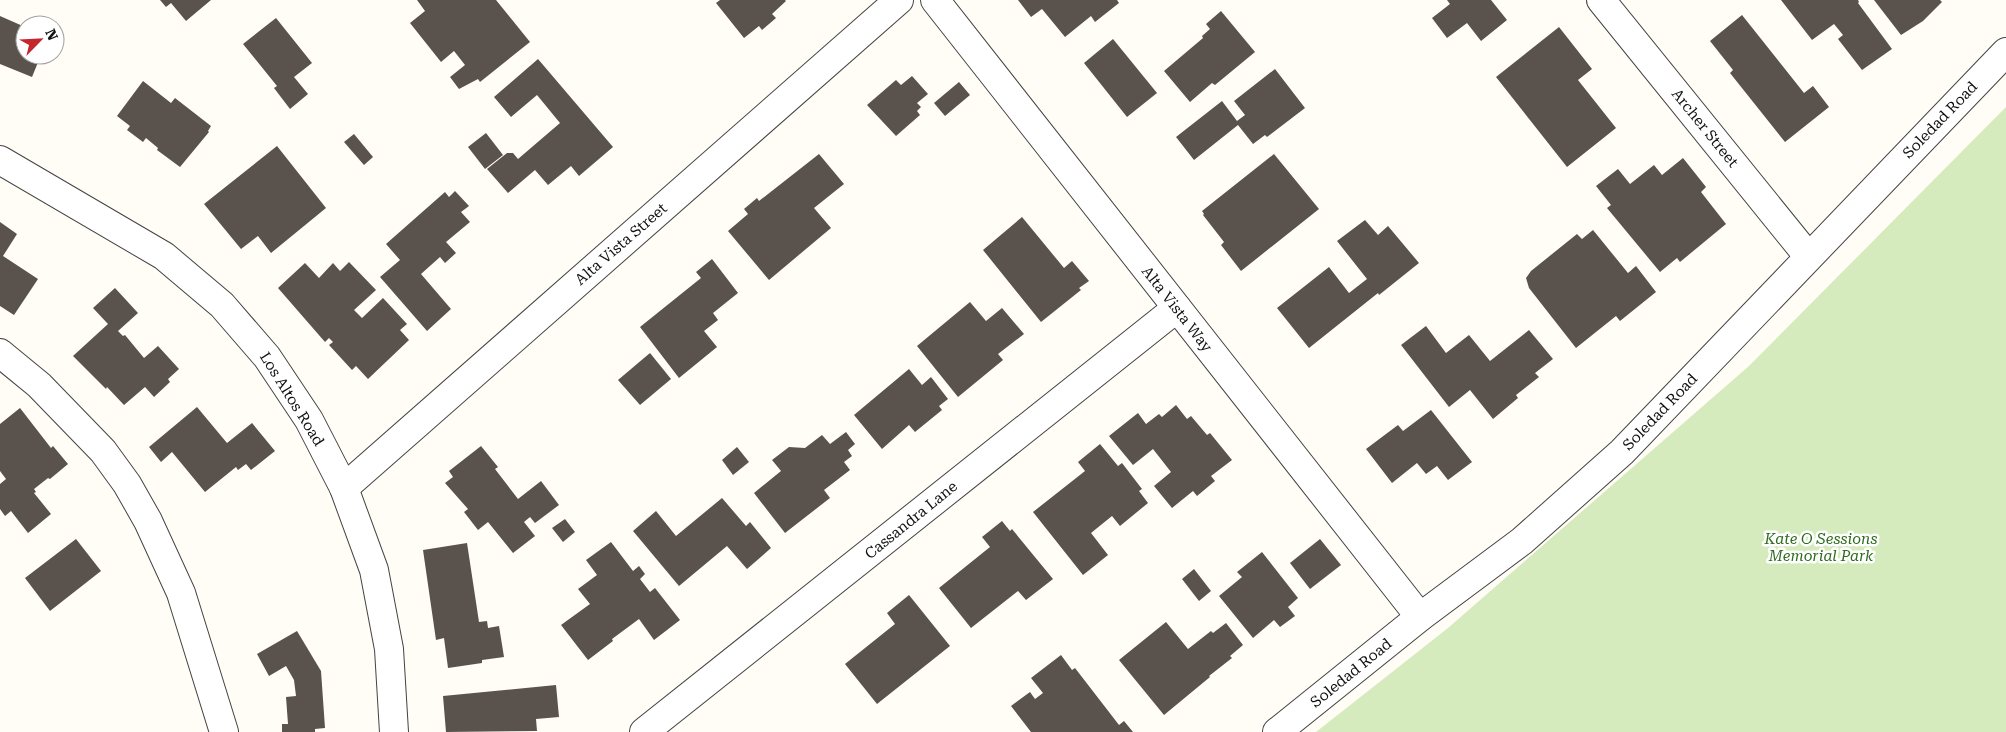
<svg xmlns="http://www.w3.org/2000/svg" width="2006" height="732" font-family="'Roboto Serif',serif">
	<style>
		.green { fill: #d5ebbd }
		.building { fill: #5a524d }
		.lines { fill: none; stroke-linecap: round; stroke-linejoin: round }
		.minor-casing { stroke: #444; stroke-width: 30 }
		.minor { stroke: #fff; stroke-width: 28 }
		.labels { text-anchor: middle; stroke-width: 5; stroke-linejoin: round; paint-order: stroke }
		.street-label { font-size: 15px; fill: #111; stroke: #fff }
		.park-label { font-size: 15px; font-style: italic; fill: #2f6b1f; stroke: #fff }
	</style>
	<rect width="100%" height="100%" fill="#fffdf5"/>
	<path class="green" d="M2006 107V732H1316L1448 628 1749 366Z"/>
	<g class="building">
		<path d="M160 0H211L186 21 171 3 166 7Z"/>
		<path d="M417 0H496L530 42 480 82 478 79 459 89 450 77 465 65 454 51 441 62 410 23 425 11Z"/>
		<path d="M720 0H785L786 1 772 14 776 18 762 30 759 26 744 38 716 3Z"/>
		<path d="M1018 0H1117L1119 3 1095 22 1091 16 1065 37 1042 9 1031 17Z"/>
		<path d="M1447 0H1491L1507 20 1481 41 1467 23 1447 38 1432 18 1450 4Z"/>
		<path d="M1781 0H1858L1859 2 1858 3 1892 49 1862 70 1838 39 1843 35 1834 24 1812 40Z"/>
		<path d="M1874 0H1940L1942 2 1923 21 1901 35Z"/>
		<path d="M1221 11 1255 52 1215 85 1212 83 1190 102 1164 71 1203 38 1202 36 1210 29 1206 24Z"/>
		<path d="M1742 15 1804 93 1813 86 1829 107 1785 142 1730 73 1733 70 1710 41Z"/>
		<path d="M0 16 25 27V55H41L32 77 0 64Z"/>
		<path d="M276 18 312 63 294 77 308 94 290 109 274 88 277 86 243 44Z"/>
		<path d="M1559 27 1592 69 1578 80 1616 128 1567 167 1496 77Z"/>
		<path d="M1113 39 1157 93 1127 117 1084 63Z"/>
		<path d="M538 59 613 147 579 176 571 166 548 185 535 170 508 193 487 169 507 153H513L518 159 560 123 537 95 511 117 494 97Z"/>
		<path d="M1275 69 1305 108 1267 137 1265 135 1253 144 1238 125 1194 160 1176 137 1222 101 1237 121 1245 115 1234 101Z"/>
		<path d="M912 76 928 94 917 103 921 107 917 111 920 115 896 136 867 105 896 80 901 85Z"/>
		<path d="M143 81 171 103 175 98 211 126 208 131 209 132 180 167 157 150 158 148 146 138 143 142 127 130 130 126 117 116Z"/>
		<path d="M959 82 970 95 945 116 934 103Z"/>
		<path d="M486 133 503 155 485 169 468 147Z"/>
		<path d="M354 134 373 157 364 165 344 142Z"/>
		<path d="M277 146 326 208 271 253 258 236 241 249 204 204Z"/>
		<path d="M819 154 844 184 814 208 831 228 769 280 728 231 748 214 744 209 757 198 759 201Z"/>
		<path d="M1274 154 1319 209 1241 271 1221 245 1224 242 1203 215 1204 214 1202 211Z"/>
		<path d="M1683 158 1706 187 1701 192 1726 224 1680 262 1677 258 1660 272 1607 208 1611 205 1596 186 1618 169 1630 184 1654 165 1662 175Z"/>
		<path d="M455 191 469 206 461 212 470 222 446 242 456 253 445 263 440 257 421 274 451 309 427 331 380 277 400 260 386 244 445 192 449 197Z"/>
		<path d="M1022 217 1064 268 1072 261 1089 281 1079 288 1081 290 1041 322 983 250Z"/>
		<path d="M1365 220 1378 235 1388 226 1419 263 1379 295 1378 293 1309 348 1277 308 1329 267 1349 293 1367 279 1337 241Z"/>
		<path d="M0 222 17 234 3 256 38 279 14 315 0 306Z"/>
		<path d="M1593 230 1628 273 1636 266 1656 292 1620 321 1616 316 1576 348 1529 288 1526 278 1531 271 1577 234 1582 239Z"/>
		<path d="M712 259 738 293 713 313 718 320 704 331 717 347 679 378 640 327 701 278 696 272Z"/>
		<path d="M349 262 376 290 354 310 362 318 383 298 407 324 400 330 409 340 368 379 356 366 352 370 329 345 333 342 329 338 325 342 278 288 305 263 319 278 333 263 340 271Z"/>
		<path d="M115 288 138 313 118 331 123 336 125 335 144 358 158 346 179 369 168 379 170 382 154 397 145 387 124 405 107 387 106 389 73 356 108 324 93 308Z"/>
		<path d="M970 302 986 321 1002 308 1024 334 998 354 1003 360 958 397 917 346Z"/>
		<path d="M1426 326 1446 353 1469 335 1490 361 1529 330 1553 359 1535 373 1539 377 1516 395 1518 398 1493 419 1470 390 1449 407 1401 345Z"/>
		<path d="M650 353 671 379 640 405 618 380Z"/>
		<path d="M909 369 922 385 931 377 948 399 939 406 942 410 915 432 909 425 882 449 854 415Z"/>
		<path d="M1176 405 1187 419 1191 416 1207 435 1210 433 1232 460 1211 476 1215 481 1197 496 1193 491 1172 508 1154 486 1171 472 1153 449 1133 465 1109 436 1138 413 1146 424 1159 414 1162 417Z"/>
		<path d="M197 407 227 443 252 423 275 451 251 470 246 464 238 470 236 467 205 492 172 452 161 462 149 447Z"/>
		<path d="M20 408 51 448 53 446 68 464 50 479 48 478 34 489 36 492 34 493 51 514 28 533 11 511 5 516 0 509V484L6 479 0 471V424Z"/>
		<path d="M1431 410 1472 462 1448 480 1437 466 1426 474 1417 463 1392 483 1366 449 1398 425 1403 431Z"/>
		<path d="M846 432 855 444 848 450 852 456 844 462 850 470 824 490 830 498 785 533 754 493 781 471 772 460 789 447 805 448 822 435 830 444Z"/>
		<path d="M1100 444 1118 466 1122 463 1142 489 1139 491 1148 503 1120 526 1112 516 1091 533 1108 555 1083 575 1033 512 1085 471 1078 462Z"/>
		<path d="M481 446 498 467 495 469 518 499 541 481 559 505 535 523 530 517 524 522 535 536 513 553 488 522 478 530 464 512 468 509 445 483 453 477 449 471Z"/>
		<path d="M737 447 749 462 733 475 722 460Z"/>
		<path d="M722 498 746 526 750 522 771 548 747 569 727 546 679 586 633 531 656 511 676 536Z"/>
		<path d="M565 519 575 532 563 542 552 528Z"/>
		<path d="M1002 521 1010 531 1012 529 1053 579 1026 600 1018 591 971 628 939 588 990 547 982 537Z"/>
		<path d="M76 539 101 571 50 611 25 578Z"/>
		<path d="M1320 539 1341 565 1310 589 1290 563Z"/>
		<path d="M611 542 633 571 639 566 645 574 640 579 650 592 655 588 680 620 654 640 639 619 612 639 613 641 588 660 561 625 590 604 578 589 597 575 586 560Z"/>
		<path d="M467 543 479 622 487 621 488 628 499 626 504 657 482 660V663L448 668 444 638 436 640 423 550Z"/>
		<path d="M1262 552 1298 598 1288 607 1295 616 1280 627 1274 620 1253 638 1219 596 1242 577 1237 572Z"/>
		<path d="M1194 569 1211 591 1199 601 1182 579Z"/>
		<path d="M909 595 950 646 877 704 845 664 895 624 887 613Z"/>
		<path d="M1166 622 1188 649 1211 631 1213 633 1226 623 1243 645 1230 656 1232 658 1209 676 1210 677 1164 715 1119 660Z"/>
		<path d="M297 631 321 671 325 728 315 729V732H282V724H288L286 697 296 696 294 680 286 666 269 676 257 654Z"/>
		<path d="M1061 655 1072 670 1075 668 1119 725 1124 721 1133 732H1031L1011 706 1030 692 1035 699 1043 693 1031 678Z"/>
		<path d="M556 685 559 717 536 719 537 731 446 732 443 696Z"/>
	</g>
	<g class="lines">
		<defs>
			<g id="minor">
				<path d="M935 0 1420 617"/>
				<path d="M1601 0 1808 256"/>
				<path d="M0 160 164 256 222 305 267 357 309 420 344 488 374 570 389 649 394 732"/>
				<path d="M0 353 39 385 103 451 127 484 148 521 181 593 224 732"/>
				<path d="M344 488 899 0"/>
				<path d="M644 732 1177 308"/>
				<path d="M1277 732 1420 617 1522 541 1622 452 2006 52"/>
			</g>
		</defs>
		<use href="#minor" class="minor-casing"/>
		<use href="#minor" class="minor"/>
	</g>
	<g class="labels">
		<g class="street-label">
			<text transform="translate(1940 120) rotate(-46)" y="5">Soledad Road</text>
			<text transform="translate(1705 128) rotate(51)" y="5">Archer Street</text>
			<text transform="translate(621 244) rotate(-41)" y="5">Alta Vista Street</text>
			<text transform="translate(1177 309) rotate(52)" y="5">Alta Vista Way</text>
			<text transform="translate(292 399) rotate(58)" y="5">Los Altos Road</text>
			<text transform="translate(1660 412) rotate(-46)" y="5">Soledad Road</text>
			<text transform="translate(911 520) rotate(-39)" y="5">Cassandra Lane</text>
			<text transform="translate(1351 673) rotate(-39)" y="5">Soledad Road</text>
		</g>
		<g class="park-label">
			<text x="1821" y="544">Kate O Sessions<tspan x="1821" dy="17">Memorial Park</tspan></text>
		</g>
	</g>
	<g transform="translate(40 40) rotate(66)"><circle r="24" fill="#ffffff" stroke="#a0a0a0"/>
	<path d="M0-4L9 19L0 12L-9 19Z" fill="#c4262e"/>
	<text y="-8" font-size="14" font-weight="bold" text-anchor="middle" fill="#111111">N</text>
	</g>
</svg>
